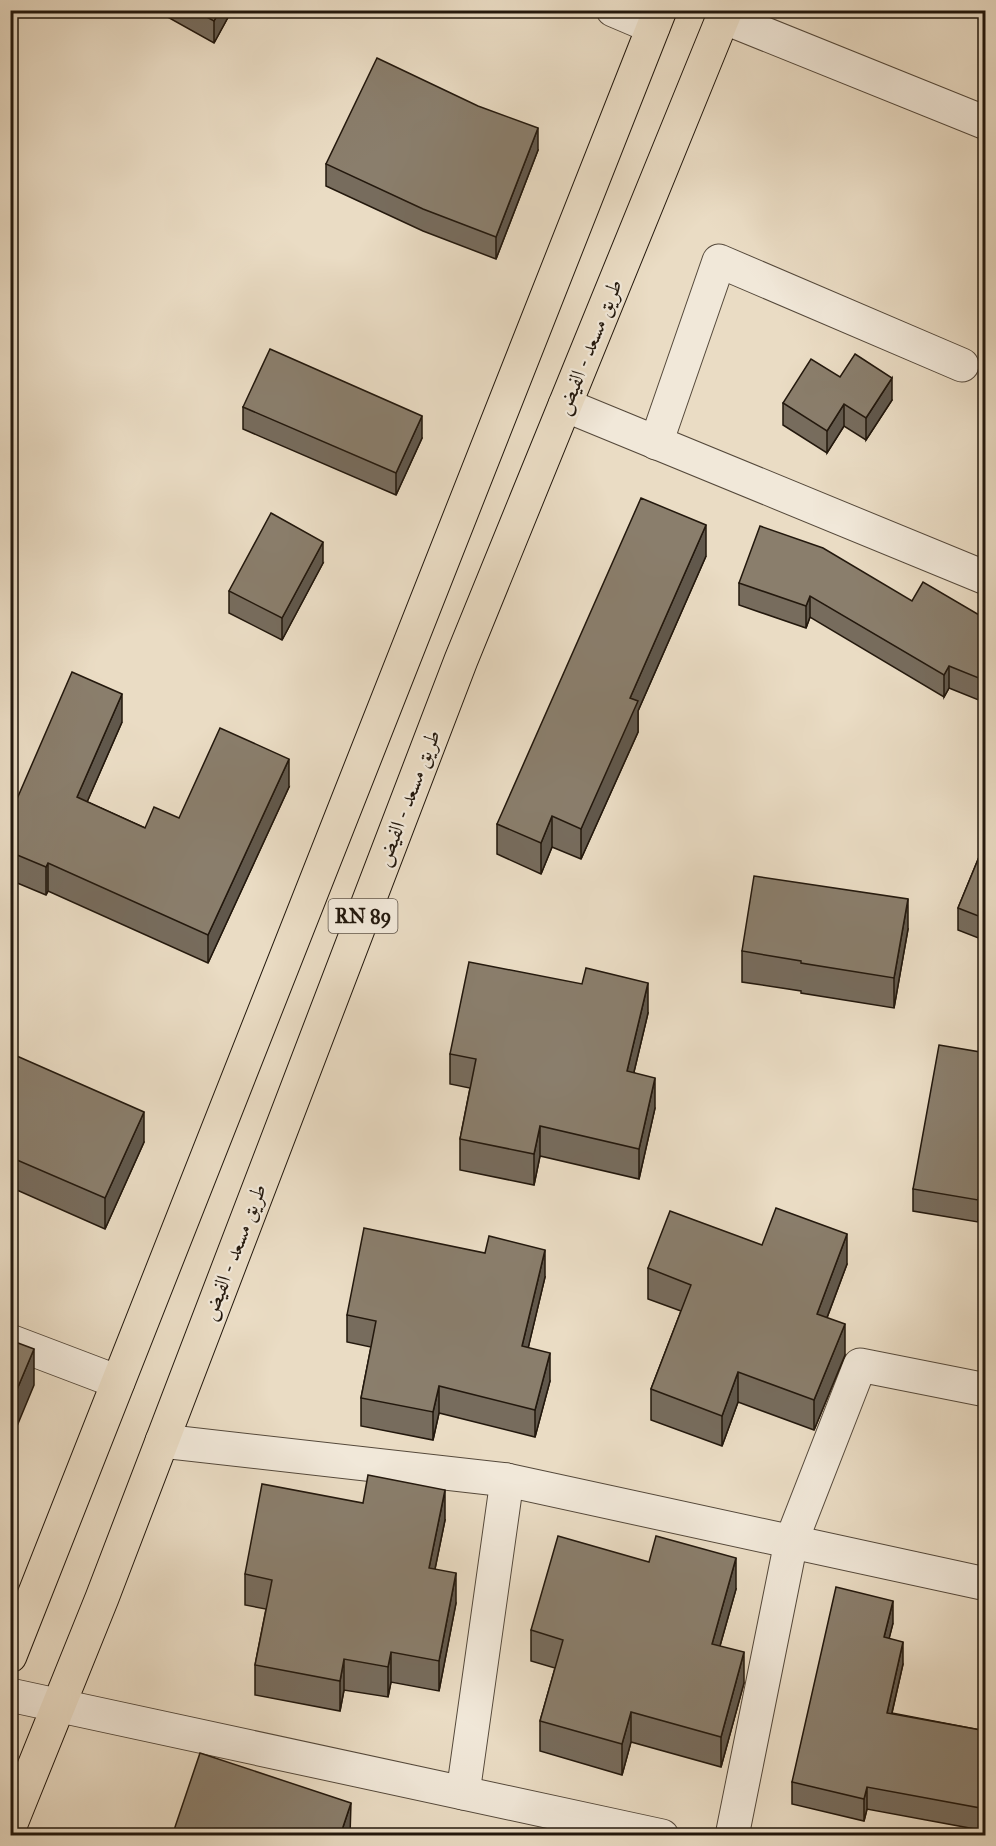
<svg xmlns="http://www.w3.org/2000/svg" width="996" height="1846" font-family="'IM FELL Great Primer',Amiri,serif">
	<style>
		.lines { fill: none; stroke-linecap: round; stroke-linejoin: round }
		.minor-casing { stroke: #55493b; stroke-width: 35 }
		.major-casing { stroke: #23180d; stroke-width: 35 }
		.minor { stroke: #f1e8d9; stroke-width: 33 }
		.major { stroke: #eadcc4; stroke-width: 33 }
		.wall { fill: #776c5d; stroke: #23180d; stroke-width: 1.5 }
		.shaded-wall { fill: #61584c; stroke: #23180d; stroke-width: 1.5 }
		.building { fill: #8a7e6c; stroke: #23180d; stroke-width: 1.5 }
		.labels { text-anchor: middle; stroke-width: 4.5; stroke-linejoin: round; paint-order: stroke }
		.shield { fill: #f1e8d9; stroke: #61564a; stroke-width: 1.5 }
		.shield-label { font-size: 20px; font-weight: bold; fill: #23180d }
		.street-label { font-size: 21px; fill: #23180d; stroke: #f1e8d9 }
	</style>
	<rect width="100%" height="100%" fill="#eadcc4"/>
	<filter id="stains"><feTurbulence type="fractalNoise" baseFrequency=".00333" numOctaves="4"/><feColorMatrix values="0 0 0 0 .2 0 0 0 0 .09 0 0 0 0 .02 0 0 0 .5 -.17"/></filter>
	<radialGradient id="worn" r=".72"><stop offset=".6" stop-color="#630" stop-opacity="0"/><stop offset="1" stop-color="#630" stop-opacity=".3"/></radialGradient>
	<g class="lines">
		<defs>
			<g id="minor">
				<path d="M613 10 653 27"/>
				<path d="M723 17 986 123"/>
				<path d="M565 405 986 578"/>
				<path d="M656 443 719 261 962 365"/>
				<path d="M10 1341 118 1382"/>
				<path d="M162 1441 507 1480 986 1584"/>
				<path d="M10 1695 662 1836"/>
				<path d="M463 1793 507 1480"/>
				<path d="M732 1836 791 1542 860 1365 986 1390"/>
			</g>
			<g id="major">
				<path d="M10 1656 660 10"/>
				<path d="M10 1826 102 1598 461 660 726 10"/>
			</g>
		</defs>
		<use href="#minor" class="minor-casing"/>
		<use href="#major" class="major-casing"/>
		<use href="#minor" class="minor"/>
		<use href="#major" class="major"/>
	</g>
	<g class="wall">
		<path d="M155 10H232L214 43Z"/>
		<path d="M538 150 496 259 423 231 326 186V164Z"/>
		<path d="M840 377 892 400 866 440 844 426 827 453 783 425V403Z"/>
		<path d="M243 407 422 438 396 495 243 429Z"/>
		<path d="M986 450V498L979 495V461Z"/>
		<path d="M706 556 638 711V732L581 859 552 847 541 874 497 854V824Z"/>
		<path d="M323 563 282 640 229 613V591Z"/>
		<path d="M739 583 912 601 986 619V703L949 688 944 697 810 617 806 628 739 605Z"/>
		<path d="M122 722 87 802 145 828 289 787 208 963 48 891 46 895 10 880V815Z"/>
		<path d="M986 840V941L958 930V908Z"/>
		<path d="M908 929 894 1008 801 993V991L742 982V951Z"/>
		<path d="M648 1013 634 1072 655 1108 639 1179 540 1156 534 1185 460 1170V1139L470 1088 450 1084V1054Z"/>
		<path d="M10 1053 144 1142 105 1229 10 1187Z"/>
		<path d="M986 1053V1182L978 1222 913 1211V1189Z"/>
		<path d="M762 1245 847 1264 827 1318 845 1355 814 1430 738 1402 722 1446 651 1420V1389L681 1311 648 1299V1268Z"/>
		<path d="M545 1277 528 1348 550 1381 535 1437 439 1413 433 1440 361 1426V1398L371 1347 347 1342V1315Z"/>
		<path d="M986 1472V1529L980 1528V1506Z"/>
		<path d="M445 1520 435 1569 456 1603 439 1691 391 1682 388 1697 344 1690 340 1711 255 1695V1665L266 1609 245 1605V1574Z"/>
		<path d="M736 1589 720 1646 744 1683 721 1767 631 1742 622 1775 540 1751V1721L555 1668 531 1661V1630Z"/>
		<path d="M893 1623 889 1638 903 1664 892 1713 986 1731V1831L867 1809 864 1821 792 1804V1782Z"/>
	</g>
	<g class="shaded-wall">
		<path d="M220 10H232L214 43V21Z"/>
		<path d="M538 128V150L496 259V237Z"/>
		<path d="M892 378V400L866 440V418Z"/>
		<path d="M844 404V426L827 453V431Z"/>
		<path d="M422 416V438L396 495V473Z"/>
		<path d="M706 525V556L638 711V732L581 859V829L630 698Z"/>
		<path d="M323 542V563L282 640V618Z"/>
		<path d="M810 596V617L806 628V606Z"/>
		<path d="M949 666V688L944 697V675Z"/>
		<path d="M122 694V722L77 825V797Z"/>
		<path d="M289 759V787L208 963V935Z"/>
		<path d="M552 816V847L541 874V843Z"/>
		<path d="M48 863V891L46 895V867Z"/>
		<path d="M908 899V929L894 1008V978Z"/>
		<path d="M648 983V1013L627 1101V1071Z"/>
		<path d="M655 1078V1108L639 1179V1149Z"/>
		<path d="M144 1112V1142L105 1229V1198Z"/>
		<path d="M540 1126V1156L534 1185V1154Z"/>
		<path d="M986 1160V1182L978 1222V1200Z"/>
		<path d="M847 1234V1264L817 1344V1314Z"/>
		<path d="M545 1250V1277L522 1374V1346Z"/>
		<path d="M845 1324V1355L814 1430V1400Z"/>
		<path d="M34 1349V1385L10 1443V1406Z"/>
		<path d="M550 1353V1381L535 1437V1410Z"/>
		<path d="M738 1372V1402L722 1446V1416Z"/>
		<path d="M439 1386V1413L433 1440V1412Z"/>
		<path d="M445 1490V1520L429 1598V1568Z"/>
		<path d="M736 1558V1589L712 1674V1644Z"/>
		<path d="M456 1573V1603L439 1691V1661Z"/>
		<path d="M893 1601V1623L884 1659V1637Z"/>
		<path d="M903 1642V1664L887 1734V1713Z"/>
		<path d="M391 1652V1682L388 1697V1667Z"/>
		<path d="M744 1652V1683L721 1767V1737Z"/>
		<path d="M344 1659V1690L340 1711V1681Z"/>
		<path d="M631 1712V1742L622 1775V1744Z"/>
		<path d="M867 1787V1809L864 1821V1799Z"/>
		<path d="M351 1803 350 1836H340Z"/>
	</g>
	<g class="building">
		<path d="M194 10H220L214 21Z"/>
		<path d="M377 58 478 106 538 128 496 237 423 209 326 164Z"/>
		<path d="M270 349 422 416 396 473 243 407Z"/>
		<path d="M855 354 892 378 866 418 844 404 827 431 783 403 811 359 840 377Z"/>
		<path d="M986 450V464L979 461Z"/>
		<path d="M641 498 706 525 630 698 638 701 581 829 552 816 541 843 497 824Z"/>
		<path d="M271 513 323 542 282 618 229 591Z"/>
		<path d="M760 526 823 548 912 601 923 582 986 619V681L949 666 944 675 810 596 806 606 739 583Z"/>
		<path d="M72 672 122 694 77 797 145 828 154 807 179 818 220 728 289 759 208 935 48 863 46 867 10 852V815Z"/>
		<path d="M986 840V919L958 908Z"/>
		<path d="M754 876 908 899 894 978 801 963V961L742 951Z"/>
		<path d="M469 962 582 984 586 968 648 983 627 1071 655 1078 639 1149 540 1126 534 1154 460 1139 476 1059 450 1054Z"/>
		<path d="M939 1045 986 1053V1160L978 1200 913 1189Z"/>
		<path d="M10 1053 144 1112 105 1198 10 1157Z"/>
		<path d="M776 1208 847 1234 817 1314 845 1324 814 1400 738 1372 722 1416 651 1389 691 1285 648 1268 670 1211 762 1245Z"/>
		<path d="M364 1228 485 1253 489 1236 545 1250 522 1346 550 1353 535 1410 439 1386 433 1412 361 1398 376 1321 347 1315Z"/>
		<path d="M10 1340 34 1349 10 1406Z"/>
		<path d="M986 1472V1507L980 1506Z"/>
		<path d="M368 1475 445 1490 429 1568 456 1573 439 1661 391 1652 388 1667 344 1659 340 1681 255 1665 272 1580 245 1574 262 1484 363 1503Z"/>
		<path d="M558 1536 649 1562 656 1536 736 1558 712 1644 744 1652 721 1737 631 1712 622 1744 540 1721 563 1640 531 1630Z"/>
		<path d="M836 1587 893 1601 884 1637 903 1642 887 1713 986 1731V1809L867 1787 864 1799 792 1782Z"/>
		<path d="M200 1753 351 1803 340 1836H172Z"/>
	</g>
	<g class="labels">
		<rect class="shield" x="328.5" y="899" width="69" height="34" rx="4.5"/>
		<g class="shield-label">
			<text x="363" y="923">RN 89</text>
		</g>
		<g class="street-label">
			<text transform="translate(589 347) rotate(-68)" y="7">طريق مسعد - الفيض</text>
			<text transform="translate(408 798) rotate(-69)" y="7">طريق مسعد - الفيض</text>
			<text transform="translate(234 1252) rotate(-69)" y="7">طريق مسعد - الفيض</text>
		</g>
	</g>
	<rect width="996" height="1846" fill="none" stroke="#eadcc4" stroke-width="36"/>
	<rect x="12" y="12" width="972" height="1822" fill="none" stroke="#23180d" stroke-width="3"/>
	<rect x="18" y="18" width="960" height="1810" fill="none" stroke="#23180d" stroke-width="1.5"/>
	<rect width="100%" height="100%" filter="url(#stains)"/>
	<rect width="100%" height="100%" fill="url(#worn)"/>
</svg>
